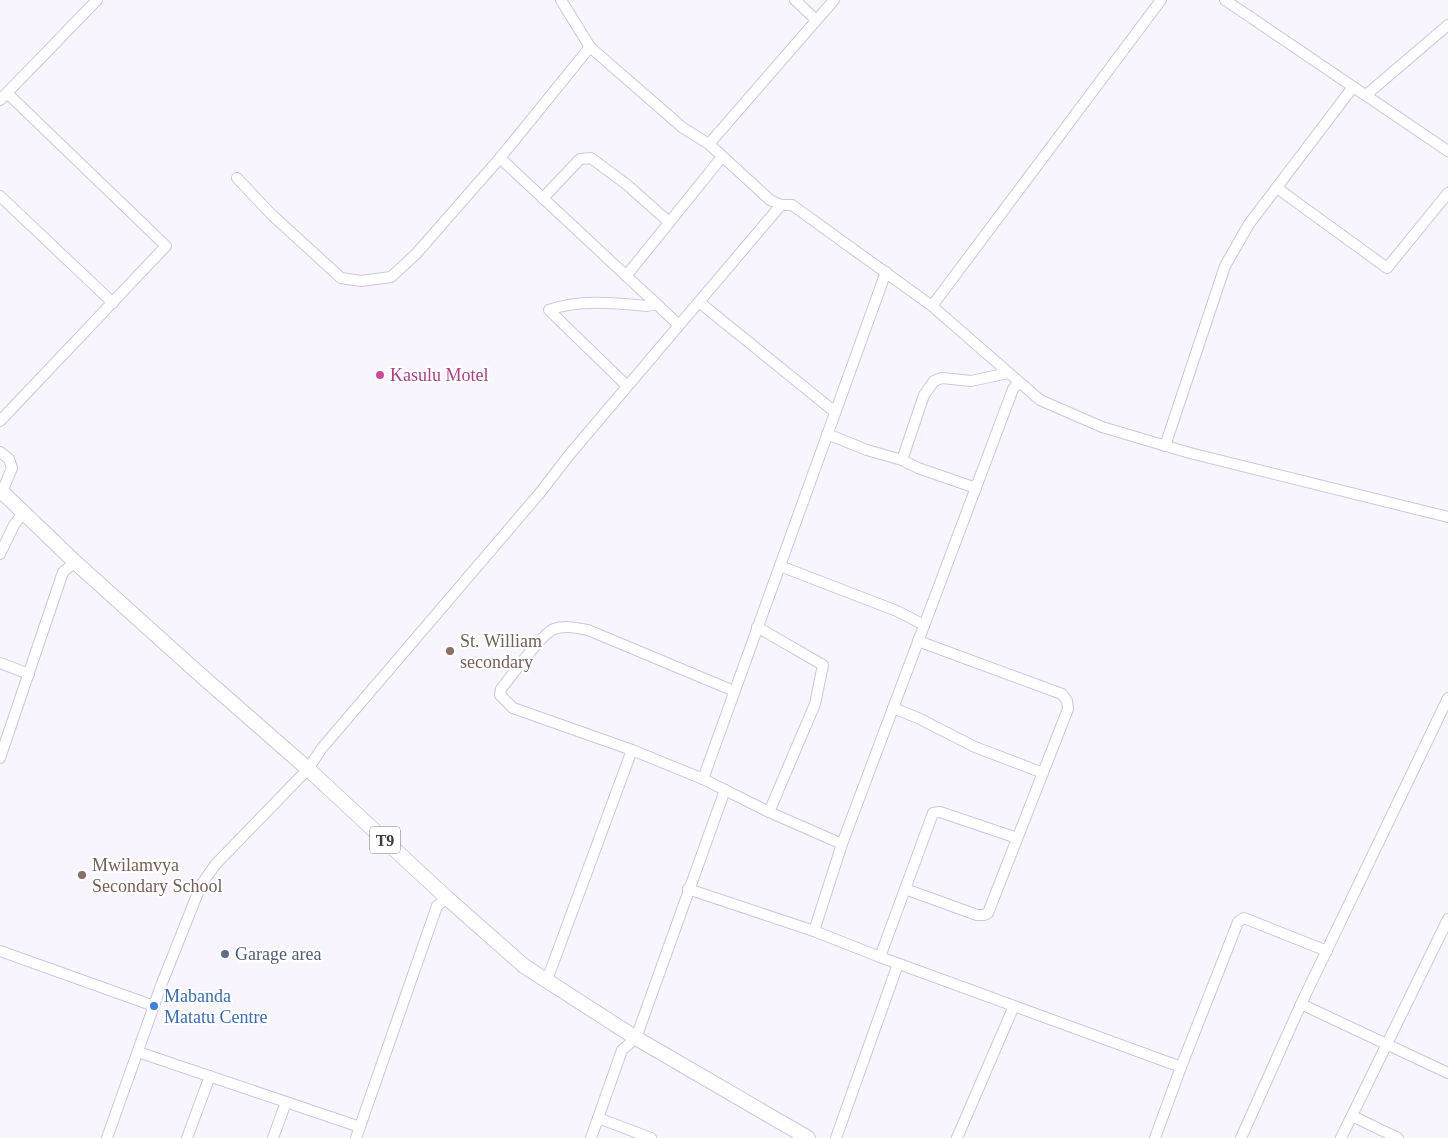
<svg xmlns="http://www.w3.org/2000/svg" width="1448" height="1138" font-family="Georgia,serif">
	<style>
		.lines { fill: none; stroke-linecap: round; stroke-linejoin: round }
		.minor-casing { stroke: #cec7de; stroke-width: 12 }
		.highway-casing { stroke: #cec7de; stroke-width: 16 }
		.minor { stroke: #fff; stroke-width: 10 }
		.highway { stroke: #fff; stroke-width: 14 }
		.hotel-dot { fill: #d1479c; stroke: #fff; stroke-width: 2 }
		.education-dot { fill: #8d6e63; stroke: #fff; stroke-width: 2 }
		.service-dot { fill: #5c6f8a; stroke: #fff; stroke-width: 2 }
		.shop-dot { fill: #3f7fe0; stroke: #fff; stroke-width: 2 }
		.labels { text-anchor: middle; stroke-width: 4.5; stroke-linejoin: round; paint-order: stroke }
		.shield { fill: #fff; stroke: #76757b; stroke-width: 1 }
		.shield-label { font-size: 16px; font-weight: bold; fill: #3c3a43 }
		.hotel-label { font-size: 18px; fill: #b23c85; stroke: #fff; text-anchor: start }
		.education-label { font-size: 18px; fill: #785e54; stroke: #fff; text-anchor: start }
		.service-label { font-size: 18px; fill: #4e5e75; stroke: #fff; text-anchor: start }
		.shop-label { font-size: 18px; fill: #366cbe; stroke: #fff; text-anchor: start }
	</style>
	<rect width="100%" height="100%" fill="#f8f5fe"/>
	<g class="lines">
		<defs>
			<g id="minor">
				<path d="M561 0 590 47 683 128 709 144 770 200 781 205"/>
				<path d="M795 0 816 20"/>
				<path d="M1225 0 1448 151"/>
				<path d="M1366 95 1448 25"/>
				<path d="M0 100 97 0"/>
				<path d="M709 144 834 0"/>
				<path d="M500 158 679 325"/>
				<path d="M237 178 271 214 341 278 361 281 391 277 416 254 500 158 590 47"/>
				<path d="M1277 188 1387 268 1448 193"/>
				<path d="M0 196 113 303"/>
				<path d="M543 198 580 159 591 158 626 184 669 222"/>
				<path d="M626 276 722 157"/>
				<path d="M699 302 835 412"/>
				<path d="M932 306 1161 0"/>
				<path d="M627 386 549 310C579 299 616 303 647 306L656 304"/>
				<path d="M0 421 166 246 7 93"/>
				<path d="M827 434 867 450 902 460 918 468 976 488"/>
				<path d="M1165 446 1225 266 1249 224 1353 87"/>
				<path d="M0 452 9 459 12 468 2 492"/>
				<path d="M902 460 924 395 934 381 942 378 971 381 1008 373"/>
				<path d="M0 554 14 525 23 513"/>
				<path d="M780 566 897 611 924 625"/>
				<path d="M757 627 823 665 815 704 769 812"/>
				<path d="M0 663 29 674"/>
				<path d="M734 691 588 630C577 628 565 625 554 629 543 632 510 678 501 689L500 695 513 708 632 750 703 779 769 812 842 844"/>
				<path d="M893 708 918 718 975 747 1043 773"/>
				<path d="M0 758 63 572 75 562"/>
				<path d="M703 779 886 272"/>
				<path d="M688 889 814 931 880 957 1181 1067"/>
				<path d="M905 889 977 915H984L988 913 1068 709 1067 701 1062 694 918 641"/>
				<path d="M814 931 842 844 1013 389 1019 382"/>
				<path d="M0 951 154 1006"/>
				<path d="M880 957 933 813 940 812 1017 838"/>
				<path d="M547 980 632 750"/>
				<path d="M1301 1004 1448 1073"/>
				<path d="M138 1052 360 1127"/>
				<path d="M1352 1116 1398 1138"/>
				<path d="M598 1118 651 1138"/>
				<path d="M107 1138 162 983 201 885 215 865 308 769 322 748 539 494 570 454 781 205H792L932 306 1040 400 1102 427 1190 453 1448 517"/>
				<path d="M187 1138 210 1076"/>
				<path d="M273 1138 286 1102"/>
				<path d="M356 1138 437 906 447 898"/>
				<path d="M591 1138 622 1050 636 1038 725 790"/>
				<path d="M836 1138 898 964"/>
				<path d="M957 1138 1014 1006"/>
				<path d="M1155 1138 1181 1067 1238 922 1244 918 1327 951"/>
				<path d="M1241 1138 1301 1004 1448 698"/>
				<path d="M1341 1138 1448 919"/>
			</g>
			<path id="highway" d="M0 490 75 562 196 671 308 769 447 898 524 966 636 1038 808 1138"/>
		</defs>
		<use href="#minor" class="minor-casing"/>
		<use href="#highway" class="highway-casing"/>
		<use href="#minor" class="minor"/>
		<use href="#highway" class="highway"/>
	</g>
	<circle class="hotel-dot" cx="380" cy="375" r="5"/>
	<g class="education-dot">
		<circle cx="450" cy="651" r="5"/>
		<circle cx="82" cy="875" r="5"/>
	</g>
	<circle class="service-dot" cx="225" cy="954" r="5"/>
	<circle class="shop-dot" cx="154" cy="1006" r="5"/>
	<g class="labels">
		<rect class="shield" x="370" y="826.5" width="30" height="27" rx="4"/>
		<g class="shield-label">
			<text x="385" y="846">T9</text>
		</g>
		<g class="hotel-label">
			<text x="390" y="381">Kasulu Motel</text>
		</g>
		<g class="education-label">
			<text x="460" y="647">St. William<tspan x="460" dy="21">secondary</tspan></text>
			<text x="92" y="871">Mwilamvya<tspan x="92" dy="21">Secondary School</tspan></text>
		</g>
		<g class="service-label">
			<text x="235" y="960">Garage area</text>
		</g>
		<g class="shop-label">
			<text x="164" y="1002">Mabanda<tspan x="164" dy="21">Matatu Centre</tspan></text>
		</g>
	</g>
</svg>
